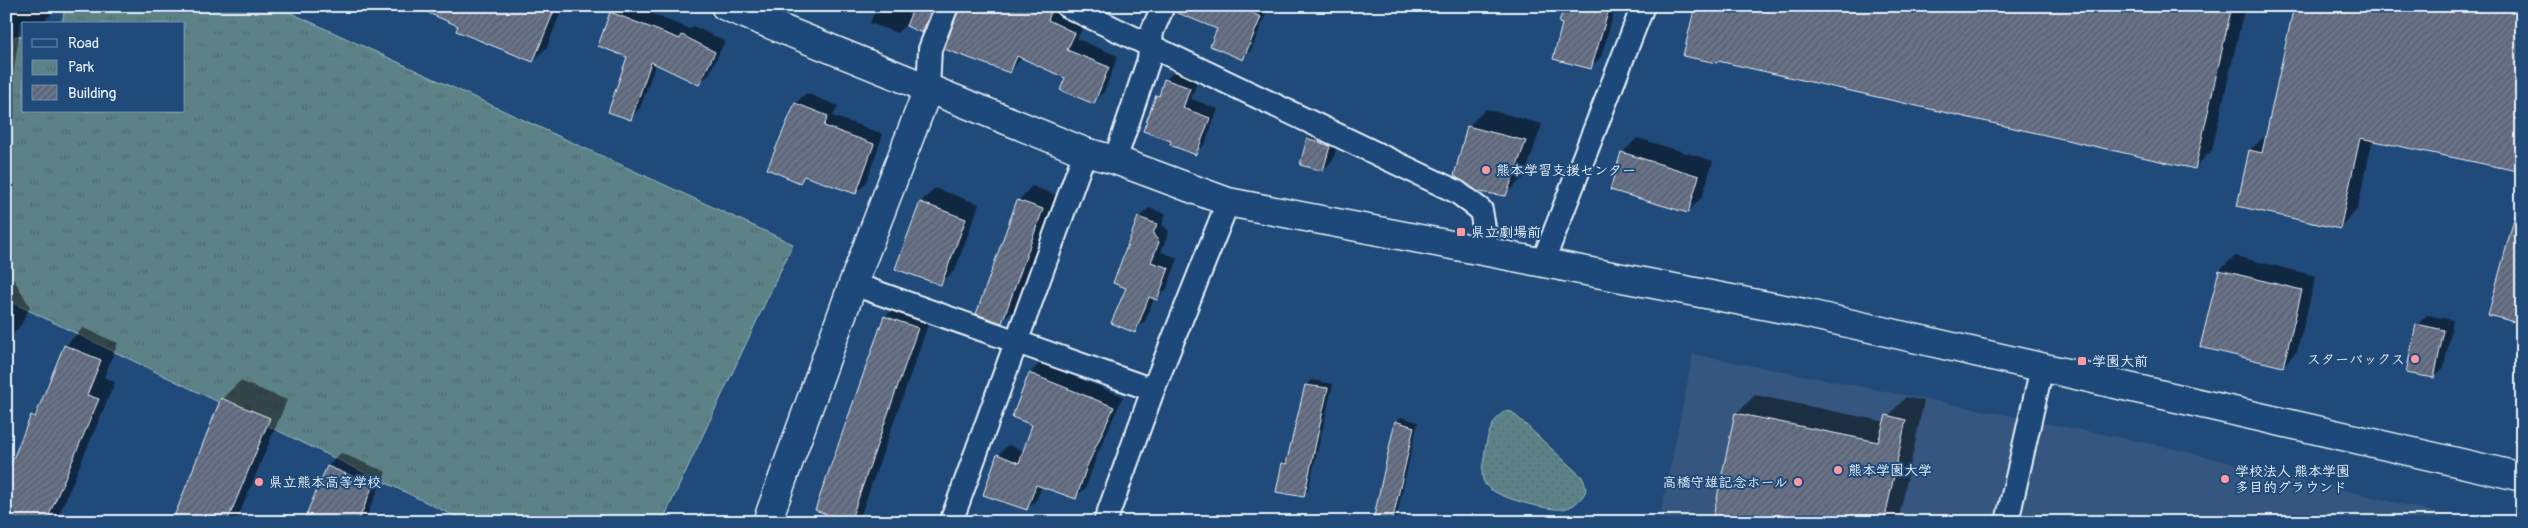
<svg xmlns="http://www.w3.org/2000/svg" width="2528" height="528" font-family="Pangolin,'Klee One',sans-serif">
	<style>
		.built { fill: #35567e }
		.grass { fill: url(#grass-dots); stroke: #a2bac0 }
		.park { fill: url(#park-tufts); stroke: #a2bac0 }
		.shadow { fill: #0007 }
		.building { fill: url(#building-hatch); stroke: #e8f1f8 }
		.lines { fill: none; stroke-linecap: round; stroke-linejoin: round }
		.minor-casing { stroke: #e8f1f8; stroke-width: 26 }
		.tertiary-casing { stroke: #e8f1f8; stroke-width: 31 }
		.minor { stroke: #1f4a7a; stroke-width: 22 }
		.tertiary { stroke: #1f4a7a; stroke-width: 28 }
		.poi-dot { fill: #ff9aa2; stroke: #1f4a7a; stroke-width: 2 }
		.labels { text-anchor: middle; stroke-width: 4; stroke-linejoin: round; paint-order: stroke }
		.poi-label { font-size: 14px; font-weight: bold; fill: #e8f1f8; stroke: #1f4a7a; text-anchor: start }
	</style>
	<defs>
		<pattern id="grass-dots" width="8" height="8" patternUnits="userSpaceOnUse" patternTransform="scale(1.25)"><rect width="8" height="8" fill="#5c8287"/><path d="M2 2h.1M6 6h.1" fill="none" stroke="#536b6f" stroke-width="1.8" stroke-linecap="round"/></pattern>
		<pattern id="park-tufts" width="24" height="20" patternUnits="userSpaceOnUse" patternTransform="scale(1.25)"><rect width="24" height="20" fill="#5c8287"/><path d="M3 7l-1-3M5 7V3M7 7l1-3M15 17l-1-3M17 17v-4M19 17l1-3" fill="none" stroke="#536b6f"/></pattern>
		<pattern id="building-hatch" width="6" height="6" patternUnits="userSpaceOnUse" patternTransform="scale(1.25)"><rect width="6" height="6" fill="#687288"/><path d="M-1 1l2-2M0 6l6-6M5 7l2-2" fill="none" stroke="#575d69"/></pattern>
	</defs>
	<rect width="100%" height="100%" fill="#1f4a7a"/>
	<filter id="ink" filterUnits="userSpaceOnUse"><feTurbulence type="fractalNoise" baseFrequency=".02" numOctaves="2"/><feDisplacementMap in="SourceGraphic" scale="10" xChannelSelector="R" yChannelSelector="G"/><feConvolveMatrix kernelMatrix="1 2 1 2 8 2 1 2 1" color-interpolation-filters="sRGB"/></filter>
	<g filter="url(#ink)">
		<g class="built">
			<path d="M1693 354 2018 417 1996 522H1659Z"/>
			<path d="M2035 421 2158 445 2443 514 2441 522H2014Z"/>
		</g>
		<path class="grass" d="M1505 411 1512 412 1582 477C1586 484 1588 490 1582 497 1576 504 1572 507 1563 509 1548 511 1493 497 1485 484 1479 475 1484 461 1485 451 1487 435 1492 420 1505 411Z"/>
		<path class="park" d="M65 6H276L793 244 662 522H467L9 301 6 296V79L15 36 24 37V111H184V24H62Z"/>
		<g class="shadow">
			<path d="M6 6H59L42 23 21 20 6 126Z"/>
			<path d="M416 6H563L547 47 533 61Z"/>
			<path d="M618 6H632L690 29 693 26 725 41 709 74 699 84 656 63 640 108 630 118 629 56 600 46 611 12Z"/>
			<path d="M877 6H938L932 21 922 32 905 25 897 33 870 23Z"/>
			<path d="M960 6H1058L1085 22 1077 39 1118 56 1104 92 1093 102 1067 78 1022 57 1010 72Z"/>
			<path d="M1181 6H1267L1269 7 1251 50 1242 59 1219 29 1179 15Z"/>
			<path d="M1379 6H1401L1397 10Z"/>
			<path d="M1565 6H1616L1601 57 1591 67 1564 23Z"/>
			<path d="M1696 6H2245L2212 150 2195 167Z"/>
			<path d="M2295 6 2373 139 2357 210 2339 228 2250 150 2268 133Z"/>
			<path d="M1175 71 1198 79 1191 99 1218 109 1205 144 1196 153 1173 140 1157 96 1162 91 1165 80Z"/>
			<path d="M806 93 838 106 833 116 883 134 866 183 856 193 807 175 800 182 769 169 796 103Z"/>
			<path d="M1486 109 1542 124 1524 177 1506 194 1468 127Z"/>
			<path d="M1319 129 1340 136 1333 160 1323 170 1308 139Z"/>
			<path d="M1637 138 1713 161 1702 197 1688 212 1622 153Z"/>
			<path d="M1032 186 1056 195 1017 307 1002 321 1018 201Z"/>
			<path d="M935 188 979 204 955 270 940 284 921 202Z"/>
			<path d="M1149 208 1166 214 1162 224 1169 231 1161 252 1178 258 1167 288 1157 299 1154 298 1145 321 1134 331 1127 287 1139 218Z"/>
			<path d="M2235 256 2316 276 2297 351 2283 366 2220 270Z"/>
			<path d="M6 266 30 307 21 325 6 342Z"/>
			<path d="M900 303 932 314 859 520 863 522H816L885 317Z"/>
			<path d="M2427 315 2453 320 2444 367 2434 377 2417 325Z"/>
			<path d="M83 328 118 343 104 377 115 382 56 522H6L32 416 39 409 65 346Z"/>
			<path d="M1040 363 1123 396 1097 455 1086 487 1076 497 1042 486 1037 499 1027 509 998 455 1008 445 1025 451 1033 424 1014 416 1030 373Z"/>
			<path d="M1311 380 1333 384 1308 491 1303 496 1277 491 1283 463 1289 458 1306 385Z"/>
			<path d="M240 381 287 400 236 522H172L222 399Z"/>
			<path d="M1755 395 1886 422 1888 416 1906 397 1924 401 1898 522H1714L1737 413Z"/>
			<path d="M1401 417 1418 422 1396 519 1393 522H1382L1396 422Z"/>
			<path d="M341 453 386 472 365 520 376 522H304L328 466Z"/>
			<path d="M1261 519 1272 522H1259Z"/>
		</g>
		<g class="building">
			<path d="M413 6H556L533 62 456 31 458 26Z"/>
			<path d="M914 6H933L922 33 906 26Z"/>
			<path d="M960 6H1039L1051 12 1048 20 1075 33 1067 50 1109 67 1094 104 1060 90 1065 78 1017 56 1010 73 944 49Z"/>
			<path d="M1176 6H1236L1261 17 1243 60 1210 46 1217 29 1175 12Z"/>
			<path d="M1564 6H1610L1591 69 1553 59 1562 24 1559 23Z"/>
			<path d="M1695 6H2232L2195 169 1718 61 1717 63 1683 56Z"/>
			<path d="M2294 6H2522V172L2360 138 2340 229 2237 206 2249 150 2262 153Z"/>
			<path d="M610 12 680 39 682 35 715 52 699 85 651 62 631 120 608 112 627 57 598 46Z"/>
			<path d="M1164 79 1190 88 1183 108 1210 118 1196 155 1170 145 1171 141 1143 131 1156 95 1159 96Z"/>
			<path d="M795 103 828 116 824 126 874 144 856 194 804 176 800 183 767 169Z"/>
			<path d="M1467 126 1526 141 1506 196 1479 192 1454 176Z"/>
			<path d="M1307 138 1330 146 1323 171 1300 165Z"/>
			<path d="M1621 152 1699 176 1688 213 1610 190Z"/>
			<path d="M1017 200 1043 209 1002 323 976 314Z"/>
			<path d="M920 202 966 219 941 285 895 269Z"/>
			<path d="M2515 215 2522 216V324L2488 315Z"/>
			<path d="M1138 217 1157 224 1153 234 1159 242 1151 262 1169 268 1157 300 1149 297 1135 333 1111 323 1126 288 1113 283Z"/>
			<path d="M2219 270 2302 290 2283 367 2200 347Z"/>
			<path d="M884 316 918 328 850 522H847L815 510Z"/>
			<path d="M2416 324 2444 330 2434 378 2406 373Z"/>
			<path d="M64 345 101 360 87 395 99 399 46 522H6V476L31 415 35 417Z"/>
			<path d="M1029 373 1114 407 1087 466 1076 499 1036 485 1027 510 983 495 997 454 1019 463 1032 425 1012 417Z"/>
			<path d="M1305 385 1328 388 1304 497 1276 492 1282 463 1286 464Z"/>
			<path d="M221 398 270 418 227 522H172Z"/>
			<path d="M1735 413 1878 442 1886 415 1906 420 1884 522H1712Z"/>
			<path d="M1395 421 1414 427 1392 522H1377L1373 521Z"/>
			<path d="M327 466 373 485 358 522H303Z"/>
		</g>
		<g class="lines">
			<defs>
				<g id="minor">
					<path d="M1067 6 1457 192 1481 210 1488 251"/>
					<path d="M928 89 930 49 947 6"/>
					<path d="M1115 160 1149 59 1152 32 1163 6"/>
					<path d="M1542 264 1643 6"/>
					<path d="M853 284 1153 390"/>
					<path d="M951 522 1085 152"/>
					<path d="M1105 522 1153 390 1228 202"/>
					<path d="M2007 522 2042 367"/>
				</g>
				<g id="tertiary">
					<path d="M725 6 1085 152 1115 160 1228 202 1804 313 2522 477"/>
					<path d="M767 522 853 284 928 89"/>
				</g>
			</defs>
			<use href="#minor" class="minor-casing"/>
			<use href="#tertiary" class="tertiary-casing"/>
			<use href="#minor" class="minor"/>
			<use href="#tertiary" class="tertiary"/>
		</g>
	</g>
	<g class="poi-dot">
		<circle cx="1486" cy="170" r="5"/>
		<rect x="1456" y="227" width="10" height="10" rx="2.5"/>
		<circle cx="2415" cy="359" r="5"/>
		<rect x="2077" y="356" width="10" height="10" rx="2.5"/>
		<circle cx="1838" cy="470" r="5"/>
		<circle cx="2225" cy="479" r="5"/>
		<circle cx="259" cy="482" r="5"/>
		<circle cx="1798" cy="482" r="5"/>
	</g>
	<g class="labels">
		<g class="poi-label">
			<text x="1496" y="175">熊本学習支援センター</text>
			<text x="1471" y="237">県立劇場前</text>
			<text x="2405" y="364" text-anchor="end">スターバックス</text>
			<text x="2092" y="366">学園大前</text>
			<text x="1848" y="475">熊本学園大学</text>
			<text x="2235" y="476">学校法人 熊本学園<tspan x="2235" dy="16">多目的グラウンド</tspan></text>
			<text x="269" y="487">県立熊本高等学校</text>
			<text x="1788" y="487" text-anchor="end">高橋守雄記念ホール</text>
		</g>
	</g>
	<rect width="2528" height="528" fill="none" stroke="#1f4a7a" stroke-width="25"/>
	<rect x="12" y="12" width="2503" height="503" fill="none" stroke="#e8f1f8" stroke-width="2" filter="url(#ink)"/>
	<rect x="22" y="22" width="162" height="90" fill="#1f4a7a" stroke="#6f8dac"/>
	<rect x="32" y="39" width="25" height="8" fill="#1f4a7a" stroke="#6f8dac"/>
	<text x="68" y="48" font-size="15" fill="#e8f1f8">Road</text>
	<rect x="32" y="60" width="25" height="15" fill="url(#park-tufts)" stroke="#6f8dac"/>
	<text x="68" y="72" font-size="15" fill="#e8f1f8">Park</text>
	<rect x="32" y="85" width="25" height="15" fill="url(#building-hatch)" stroke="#6f8dac"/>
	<text x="68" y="98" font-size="15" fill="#e8f1f8">Building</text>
</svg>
